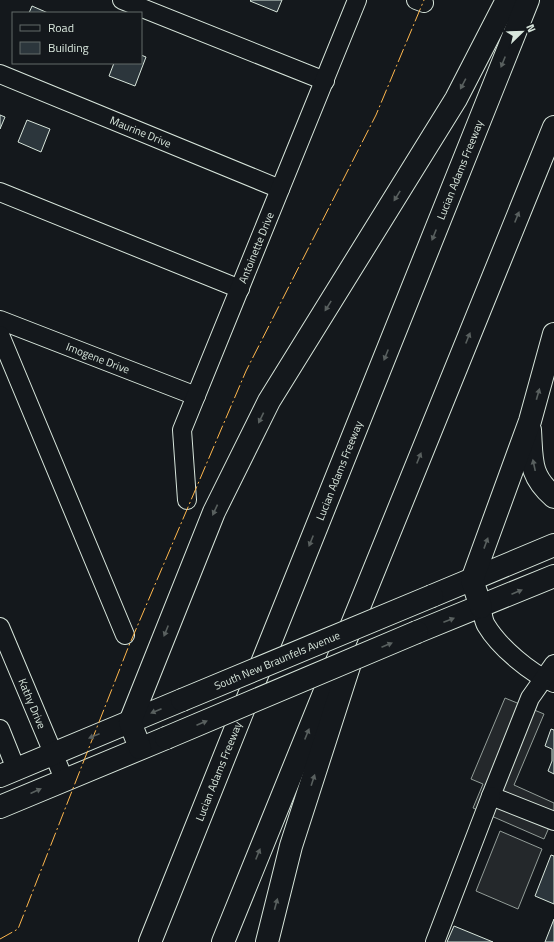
<svg xmlns="http://www.w3.org/2000/svg" width="554" height="942" font-family="'Titillium Web',sans-serif">
	<style>
		.parking { fill: #24282b; stroke: #939e99 }
		.building { fill: #2c363c; stroke: #d8e6dc }
		.lines { fill: none; stroke-linecap: round; stroke-linejoin: round }
		.minor-casing { stroke: #d8e6dc; stroke-width: 20 }
		.major-casing { stroke: #d8e6dc; stroke-width: 24 }
		.highway-casing { stroke: #d8e6dc; stroke-width: 24 }
		.minor { stroke: #14181c; stroke-width: 18 }
		.major { stroke: #14181c; stroke-width: 22 }
		.highway { stroke: #14181c; stroke-width: 22 }
		.major-bridge-casing { stroke: #d8e6dc; stroke-width: 24; stroke-linecap: butt }
		.major-bridge { stroke: #14181c; stroke-width: 22 }
		.power { stroke: #ffb74d; stroke-width: 1; stroke-dasharray: 14 3 2 3; stroke-linecap: butt }
		.oneway { fill: #59605f }
		.labels { text-anchor: middle; stroke-width: 3; stroke-linejoin: round; paint-order: stroke }
		.street-label { font-size: 11px; fill: #d8e6dc; stroke: #14181c }
	</style>
	<rect width="100%" height="100%" fill="#14181c"/>
	<g class="parking">
		<path d="M505 698 544 714 514 785 554 803V816L544 839 473 808 483 784 471 779Z"/>
		<path d="M500 831 542 849 518 909 476 891Z"/>
	</g>
	<g class="building">
		<path d="M251 0H282L277 12 250 1Z"/>
		<path d="M32 6 48 13H29Z"/>
		<path d="M141 55 146 57 135 86 109 76 114 63H141Z"/>
		<path d="M0 115 5 117 0 129Z"/>
		<path d="M27 120 50 129 41 152 18 142Z"/>
		<path d="M551 729 554 730V774L548 771 552 761V749L545 746Z"/>
		<path d="M551 855 554 856V904L535 896Z"/>
		<path d="M554 919V942H545Z"/>
		<path d="M454 926 493 942H447Z"/>
	</g>
	<g class="lines">
		<defs>
			<g id="minor">
				<path d="M122 0 325 81"/>
				<path d="M416 0 424 3"/>
				<path id="s1" d="M0 74 280 189"/>
				<path d="M0 192 240 289"/>
				<path id="s2" d="M0 320 196 396"/>
				<path d="M0 335 125 635"/>
				<path id="s3" d="M187 500 182 430 357 0"/>
				<path d="M481 607C483 613 483 620 486 625 499 647 531 674 554 683"/>
				<path id="s4" d="M0 627 64 779"/>
				<path d="M554 664 530 698 491 796 554 821"/>
				<path d="M0 729 16 769"/>
				<path d="M435 942 491 796"/>
			</g>
			<g id="major">
				<path d="M432 596 554 545"/>
				<path d="M417 632 554 576"/>
				<path d="M0 776 182 700"/>
				<path d="M0 807 166 738"/>
			</g>
			<g id="highway">
				<path d="M530 430C532 461 529 475 554 497"/>
				<path d="M481 607 472 580 530 421 554 334"/>
				<path d="M140 748 130 722 214 512 269 401 456 99 507 0"/>
				<path id="s5" d="M150 942 528 0"/>
				<path d="M223 942 554 127"/>
				<path d="M267 942 291 846 351 660"/>
			</g>
		</defs>
		<use href="#minor" class="minor-casing"/>
		<use href="#major" class="major-casing"/>
		<use href="#highway" class="highway-casing"/>
		<use href="#minor" class="minor"/>
		<use href="#major" class="major"/>
		<use href="#highway" class="highway"/>
		<defs>
			<g id="major-bridge">
				<path id="s6" d="M182 700 432 596"/>
				<path d="M166 738 417 632"/>
			</g>
		</defs>
		<use href="#major-bridge" class="major-bridge-casing"/>
		<use href="#major-bridge" class="major-bridge"/>
		<path class="power" d="M0 939 18 929 128 648 246 371 376 115 424 0"/>
	</g>
	<defs><path id="oneway-solid" d="M-6-.8H1V-3.2L6.5 0L1 3.2V.8H-6Z"/></defs>
	<g class="oneway">
		<use href="#oneway-solid" transform="translate(503 62) rotate(112)"/>
		<use href="#oneway-solid" transform="translate(463 84) rotate(118)"/>
		<use href="#oneway-solid" transform="translate(397 196) rotate(122)"/>
		<use href="#oneway-solid" transform="translate(517 217) rotate(-68)"/>
		<use href="#oneway-solid" transform="translate(434 235) rotate(112)"/>
		<use href="#oneway-solid" transform="translate(328 306) rotate(122)"/>
		<use href="#oneway-solid" transform="translate(468 338) rotate(-68)"/>
		<use href="#oneway-solid" transform="translate(386 355) rotate(112)"/>
		<use href="#oneway-solid" transform="translate(538 394) rotate(-74)"/>
		<use href="#oneway-solid" transform="translate(261 418) rotate(116)"/>
		<use href="#oneway-solid" transform="translate(419 458) rotate(-68)"/>
		<use href="#oneway-solid" transform="translate(534 465) rotate(-102)"/>
		<use href="#oneway-solid" transform="translate(215 510) rotate(115)"/>
		<use href="#oneway-solid" transform="translate(311 541) rotate(112)"/>
		<use href="#oneway-solid" transform="translate(486 543) rotate(-70)"/>
		<use href="#oneway-solid" transform="translate(517 592) rotate(-23)"/>
		<use href="#oneway-solid" transform="translate(449 620) rotate(-21)"/>
		<use href="#oneway-solid" transform="translate(166 631) rotate(112)"/>
		<use href="#oneway-solid" transform="translate(387 645) rotate(-23)"/>
		<use href="#oneway-solid" transform="translate(156 711) rotate(157)"/>
		<use href="#oneway-solid" transform="translate(202 723) rotate(-23)"/>
		<use href="#oneway-solid" transform="translate(307 734) rotate(-68)"/>
		<use href="#oneway-solid" transform="translate(94 736) rotate(158)"/>
		<use href="#oneway-solid" transform="translate(313 780) rotate(-72)"/>
		<use href="#oneway-solid" transform="translate(36 791) rotate(-24)"/>
		<use href="#oneway-solid" transform="translate(258 854) rotate(-68)"/>
		<use href="#oneway-solid" transform="translate(276 904) rotate(-75)"/>
	</g>
	<g class="labels">
		<g class="street-label">
			<text dy="4" stroke="none"><textPath href="#s1" startOffset="152">Maurine Drive</textPath></text>
			<text dy="4" stroke="none"><textPath href="#s5" startOffset="832">Lucian Adams Freeway</textPath></text>
			<text dy="4" stroke="none"><textPath href="#s3" startOffset="267">Antoinette Drive</textPath></text>
			<text dy="4" stroke="none"><textPath href="#s2" startOffset="105">Imogene Drive</textPath></text>
			<text dy="4" stroke="none"><textPath href="#s5" startOffset="508">Lucian Adams Freeway</textPath></text>
			<text dy="4" stroke="none"><textPath href="#s6" startOffset="103">South New Braunfels Avenue</textPath></text>
			<text dy="4" stroke="none"><textPath href="#s4" startOffset="83">Kathy Drive</textPath></text>
			<text dy="4" stroke="none"><textPath href="#s5" startOffset="184">Lucian Adams Freeway</textPath></text>
		</g>
	</g>
	<rect x="12" y="12" width="130" height="52" fill="#14181c" stroke="#626a69"/>
	<rect x="20" y="25" width="20" height="6" fill="#14181c" stroke="#626a69"/>
	<text x="48" y="32" font-size="12" fill="#d8e6dc">Road</text>
	<rect x="20" y="42" width="20" height="12" fill="#2c363c" stroke="#626a69"/>
	<text x="48" y="52" font-size="12" fill="#d8e6dc">Building</text>
	<g transform="translate(522 32) rotate(67)" stroke="#14181c" stroke-width="3" paint-order="stroke">
	<path d="M0-3L7 15L0 10L-7 15Z" fill="#d8e6dc"/>
	<text y="-6" font-size="11" font-weight="bold" text-anchor="middle" fill="#d8e6dc">N</text>
	</g>
</svg>
